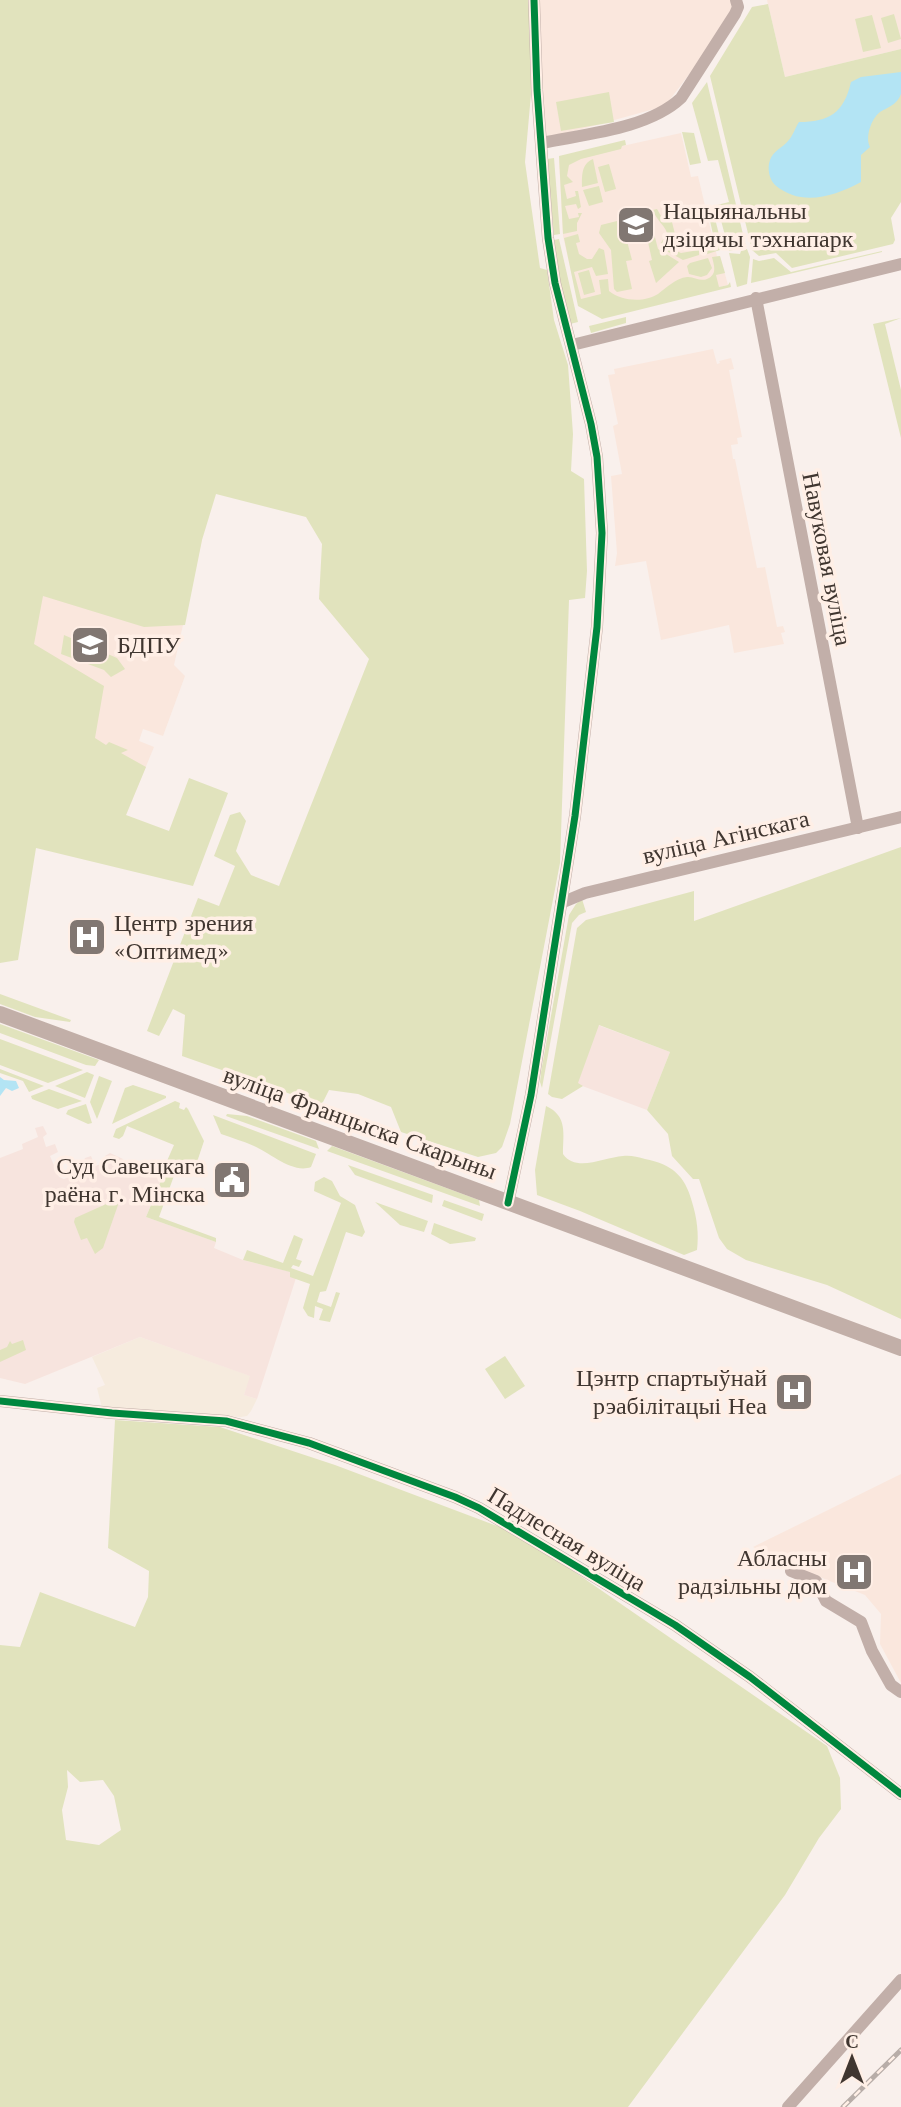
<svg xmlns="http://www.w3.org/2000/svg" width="901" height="2107" font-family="'Libre Baskerville',serif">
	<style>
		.commercial { fill: #f6ebde }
		.industrial { fill: #f7e4de }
		.built { fill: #fae7dd }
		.green { fill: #e1e3bd; fill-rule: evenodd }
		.water { fill: #b3e4f4 }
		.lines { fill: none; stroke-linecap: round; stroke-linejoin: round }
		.minor { stroke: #c2afa9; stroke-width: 12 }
		.major { stroke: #c2afa8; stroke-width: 16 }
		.rail-casing { stroke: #b8ada8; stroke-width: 5 }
		.rail { stroke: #ffefe6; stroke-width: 2.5; stroke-dasharray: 8; stroke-linecap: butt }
		.cycleway-casing { stroke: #ffefe6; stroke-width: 11 }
		.cycleway { stroke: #00873e; stroke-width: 7 }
		.labels { text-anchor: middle; stroke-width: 7; stroke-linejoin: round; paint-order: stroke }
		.poi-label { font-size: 24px; fill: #403630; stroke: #ffefe6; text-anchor: start }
		.street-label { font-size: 24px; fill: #403630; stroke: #ffefe6 }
	</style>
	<rect width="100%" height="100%" fill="#f9f0ec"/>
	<path class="commercial" d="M140 1337 251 1376 244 1395 257 1399 251 1411 247 1416 241 1417 102 1408 97 1388 105 1385 92 1357Z"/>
	<g class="industrial">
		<path d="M598 1025 670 1052 647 1110 577 1084Z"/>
		<path d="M43 1126 47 1134 43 1137 46 1147 55 1144 58 1152 50 1156 59 1177 64 1179 87 1170 83 1162 85 1158 91 1156 95 1166 107 1162 105 1156 110 1153 123 1159 125 1165 143 1167 163 1175 146 1217 216 1242 214 1248 243 1260 291 1272 296 1278 257 1399 244 1395 250 1376 140 1337 25 1384 0 1378V1158L23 1149 22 1144 38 1137 35 1128Z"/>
	</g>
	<g class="built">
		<path d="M532 0H736L735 14 665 106 553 137 542 143Z"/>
		<path d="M767 0H901V49L785 77Z"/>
		<path d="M681 133 691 177 698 176 717 256H720L728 285 600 315 578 302 563 236 559 160Z"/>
		<path d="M713 349 717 364 720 363 719 361 731 358 734 369 729 370 742 437 737 438 738 444 731 445 733 459H735L757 568 765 567 777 627 783 626 785 632 781 633 784 644 734 653 729 625 661 640 646 561 615 566 617 553 611 476 622 474 613 426 618 424 608 375 615 374 614 369Z"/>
		<path d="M0 493 202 540 174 665 185 676 163 736 143 729 139 741 154 747 126 815 65 813Z"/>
		<path d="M901 1474V1683L880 1644 881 1614 865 1595 787 1564 753 1547Z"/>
	</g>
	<g class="green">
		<path d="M0 0H530L534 60 525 162 540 268 547 270 554 320 568 365 573 434 571 471 584 479 587 571 585 598 569 600 560 863 510 1124 502 1147 496 1153 478 1157 401 1132 391 1107 358 1094 329 1090 323 1102 319 1104 182 1056 185 1015 173 1009 159 1036 147 1031 198 898 219 906 235 866 214 856 230 815 240 812 246 821 236 851 251 875 279 886 369 659 319 599 322 544 306 517 216 494 202 540 185 625 144 627 43 596 34 644 104 686 95 738 106 745 109 742 128 750 121 753 146 767 126 815 169 831 189 778 228 793 193 886 36 848 18 960 0 963Z"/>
		<path d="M768 4 785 77 901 49V202L891 218 895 240 893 244 792 268 776 253 759 256 752 250 710 76 752 7Z"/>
		<path d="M894 14 901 39 888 43 881 18Z"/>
		<path d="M872 15 881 48 863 52 855 19Z"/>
		<path d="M707 82 746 247 729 251 717 205 729 202 718 160 708 161 692 103Z"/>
		<path d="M609 92 614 122 561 131 556 102Z"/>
		<path d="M682 132 694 133 701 163 690 165Z"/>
		<path d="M625 140 626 145 622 146 621 149 581 159 569 165 567 176 573 182 564 185 567 199 576 196 575 191H578L581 207 578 209 576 204 565 206 569 219 579 217 578 213H582L577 223V231L563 234 559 156Z"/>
		<path d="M554 158 560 234 554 235 547 159Z"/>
		<path d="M593 159 598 183 582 187C582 176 581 164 593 159Z"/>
		<path d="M609 164 616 189 605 192 598 167Z"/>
		<path d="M599 186 603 202 589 206 583 190Z"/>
		<path d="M712 206 722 247 720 250 704 255 703 252 716 248 707 207Z"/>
		<path d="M657 209 661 216 671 218 676 238 674 250 681 253 699 250V255L683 260 663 249 661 243 667 233C664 224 656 220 653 210Z"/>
		<path d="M617 221 619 226H623L632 260 626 261 632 289 617 292 614 289 611 250 599 233 601 225Z"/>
		<path d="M651 222 658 249 679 262 656 283 649 261 652 260 644 224Z"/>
		<path d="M578 234 580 242 576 243 579 254 587 259H592L599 248 604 250 608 274 596 276 592 267 574 272 581 299 601 294 599 280 608 279 609 291C621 301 644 303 658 294 666 288 676 278 687 277 694 276 701 283 709 278 717 273 714 265 712 257L720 256 725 273 716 275 719 287 728 285 730 282 731 287 602 319 578 306 564 238Z"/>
		<path d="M559 239 578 322 570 324 559 277 554 240Z"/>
		<path d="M747 249 750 257 747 284 737 287 729 253 740 254 741 251Z"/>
		<path d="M882 251V252L751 283 753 259 759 261 774 258 791 272Z"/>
		<path d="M708 258 712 268 707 275 701 277 689 274 687 266 690 263Z"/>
		<path d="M589 270 595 292 584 295 578 273Z"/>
		<path d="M626 317V323L591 333 589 326Z"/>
		<path d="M901 318 885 324 901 390V438L873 324Z"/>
		<path d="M64 635 117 658 125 669 111 677 104 670 61 654Z"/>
		<path d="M901 847V1319L827 1285 746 1260 727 1249 719 1238 699 1179H693L672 1156 668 1134 647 1110 670 1052 599 1025 578 1083 583 1086 562 1099 552 1097 548 1094 577 928 586 920 694 891V921Z"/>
		<path d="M582 899 586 912 579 915 572 923 542 1088 540 1082 541 1072 569 915 576 904Z"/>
		<path d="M0 994 71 1020 70 1022 35 1017 0 1004Z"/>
		<path d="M0 1024 99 1060 95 1066 86 1065 0 1033Z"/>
		<path d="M0 1039 83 1070 48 1083 0 1065Z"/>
		<path d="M0 1069 44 1086 29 1092 23 1081 0 1073Z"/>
		<path d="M87 1072 94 1075 85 1098 55 1086Z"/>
		<path d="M99 1076 112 1081 97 1119 90 1102Z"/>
		<path d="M133 1085 166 1096V1098L112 1124 125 1088Z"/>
		<path d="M49 1089 82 1101 58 1109 32 1099 31 1096Z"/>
		<path d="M175 1101 180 1103 179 1108 184 1110 186 1107 188 1109 204 1141 196 1165 184 1160 179 1162 159 1217 216 1238V1242L146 1217 163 1176 143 1167 144 1162 163 1170 174 1145 127 1126 123 1136 119 1139 113 1137 116 1129Z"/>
		<path d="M86 1104 92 1123 88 1124 66 1114 68 1110Z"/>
		<path d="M546 1106C568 1116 563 1134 563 1154 576 1173 605 1157 623 1156 630 1155 638 1157 645 1159 671 1164 685 1175 692 1202 697 1218 699 1234 697 1250L684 1255 580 1211 537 1195 535 1170Z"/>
		<path d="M227 1114 247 1116 316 1141 319 1149 226 1116Z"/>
		<path d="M213 1115 316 1154 311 1167C293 1174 270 1153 254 1146 243 1141 232 1138 221 1134Z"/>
		<path d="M332 1146 479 1200 480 1206 327 1151Z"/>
		<path d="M348 1165 433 1195 432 1203 355 1175Z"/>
		<path d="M324 1177 332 1181 340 1196 355 1205 365 1232 362 1237 346 1232 326 1291 320 1292 317 1302 331 1307 336 1292 340 1293 330 1322 319 1320 323 1309 315 1306 314 1318 308 1316 303 1308 310 1284 290 1277V1272L243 1260 247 1250 283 1263 294 1235 303 1239 296 1259 302 1261 299 1267 293 1265 291 1268 313 1276 341 1203 314 1191 315 1182Z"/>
		<path d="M444 1200 484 1214 482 1221 442 1206Z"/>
		<path d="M113 1201H116L118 1205 103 1248 95 1254 87 1238 81 1240 74 1222 75 1218Z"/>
		<path d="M375 1202 428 1221 424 1232 400 1225Z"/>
		<path d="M434 1223 476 1238 475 1241 450 1244 431 1234Z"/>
		<path d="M23 1340 26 1350 0 1362V1350L7 1347 10 1341 12 1344Z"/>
		<path d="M505 1356 525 1386 505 1399 485 1369Z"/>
		<path d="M115 1420 220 1427 335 1465 521 1535 827 1746 840 1778 841 1809 819 1838 785 1895 628 2107H0V1645L20 1647 40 1592 135 1627 148 1597 149 1571 108 1548ZM67 1770 80 1782 103 1780 114 1796 121 1830 99 1845 66 1840 62 1810 68 1787Z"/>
	</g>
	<g class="water">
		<path d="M901 72C901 78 901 88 901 94 897 105 888 107 880 112 871 119 865 137 870 147L861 155V182C833 197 801 207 775 185 769 179 767 168 770 160 773 151 782 148 788 141 793 136 795 128 799 122 829 122 844 113 851 82L861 77Z"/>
		<path d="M0 1077 4 1080 16 1081 19 1088 12 1091 6 1088 0 1096Z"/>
	</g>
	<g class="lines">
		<g class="minor">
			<path d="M542 143C585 134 648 129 681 98L735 14 738 7 736 0"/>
			<path d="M756 298 858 828"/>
			<path d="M572 345 901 264"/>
			<path d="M561 903 585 893 901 817"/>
			<path d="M508 1203 531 1095 575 816 597 627 602 533 597 457 591 424 555 283 548 238 537 90 534 0"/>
			<path d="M0 1401 112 1413 226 1421 309 1443 455 1497 479 1508 675 1625 750 1677 901 1794"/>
			<path d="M791 1571 816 1581 826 1601 861 1622 872 1651 891 1685 901 1692"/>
			<path d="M788 2107 901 1980"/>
		</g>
		<path class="major" d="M0 1014 901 1348"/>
		<defs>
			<path id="rail" d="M843 2107 901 2050"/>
		</defs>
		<use href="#rail" class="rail-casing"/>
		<use href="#rail" class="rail"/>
		<defs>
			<g id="cycleway">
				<path d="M508 1203 531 1095 575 816 597 627 602 533 597 457 591 424 555 283 548 238 537 90 534 0"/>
				<path d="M0 1401 112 1413 226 1421 309 1443 455 1497 479 1508 675 1625 750 1677 901 1794"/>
			</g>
		</defs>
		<use href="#cycleway" class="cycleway-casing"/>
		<use href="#cycleway" class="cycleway"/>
	</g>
	<defs>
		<symbol id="university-square" viewBox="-11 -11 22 22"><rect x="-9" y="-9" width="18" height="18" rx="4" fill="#817772" stroke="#ffefe6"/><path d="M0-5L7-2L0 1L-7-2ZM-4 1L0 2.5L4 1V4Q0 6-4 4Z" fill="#fff"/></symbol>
		<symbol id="hospital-square" viewBox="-11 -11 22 22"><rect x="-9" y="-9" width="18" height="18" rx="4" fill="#817772" stroke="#ffefe6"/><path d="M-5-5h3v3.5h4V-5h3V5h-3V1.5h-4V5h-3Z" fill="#fff"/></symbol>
		<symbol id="civic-square" viewBox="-11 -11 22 22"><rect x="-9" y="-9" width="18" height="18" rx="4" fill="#817772" stroke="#ffefe6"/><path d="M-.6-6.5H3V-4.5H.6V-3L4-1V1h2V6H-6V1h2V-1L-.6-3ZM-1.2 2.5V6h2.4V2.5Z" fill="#fff"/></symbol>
	</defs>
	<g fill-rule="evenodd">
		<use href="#university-square" x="614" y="203" width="44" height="44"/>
		<use href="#university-square" x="68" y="623" width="44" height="44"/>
		<use href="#hospital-square" x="65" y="915" width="44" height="44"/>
		<use href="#civic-square" x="210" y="1158" width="44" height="44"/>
		<use href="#hospital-square" x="772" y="1370" width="44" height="44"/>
		<use href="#hospital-square" x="832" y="1550" width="44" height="44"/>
	</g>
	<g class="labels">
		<g class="poi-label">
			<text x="663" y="219">Нацыянальны<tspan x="663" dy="28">дзіцячы тэхнапарк</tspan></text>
			<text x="117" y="653">БДПУ</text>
			<text x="114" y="931">Центр зрения<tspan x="114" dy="28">«Оптимед»</tspan></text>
			<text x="205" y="1174" text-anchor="end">Суд Савецкага<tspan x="205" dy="28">раёна г. Мінска</tspan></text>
			<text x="767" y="1386" text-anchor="end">Цэнтр спартыўнай<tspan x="767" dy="28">рэабілітацыі Неа</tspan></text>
			<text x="827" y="1566" text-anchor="end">Абласны<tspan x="827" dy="28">радзільны дом</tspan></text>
		</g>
		<g class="street-label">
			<text transform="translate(827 559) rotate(79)" y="8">Навуковая вуліца</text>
			<text transform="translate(726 837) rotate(-13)" y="8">вуліца Агінскага</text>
			<text transform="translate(360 1123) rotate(20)" y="8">вуліца Францыска Скарыны</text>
			<text transform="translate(567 1539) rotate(31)" y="8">Падлесная вуліца</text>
		</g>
	</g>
	<g transform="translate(852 2058)" stroke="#ffefe6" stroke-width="5" paint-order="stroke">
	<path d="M0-5L12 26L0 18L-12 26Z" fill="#403630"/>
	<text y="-10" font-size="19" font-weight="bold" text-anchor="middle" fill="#403630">С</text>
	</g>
</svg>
